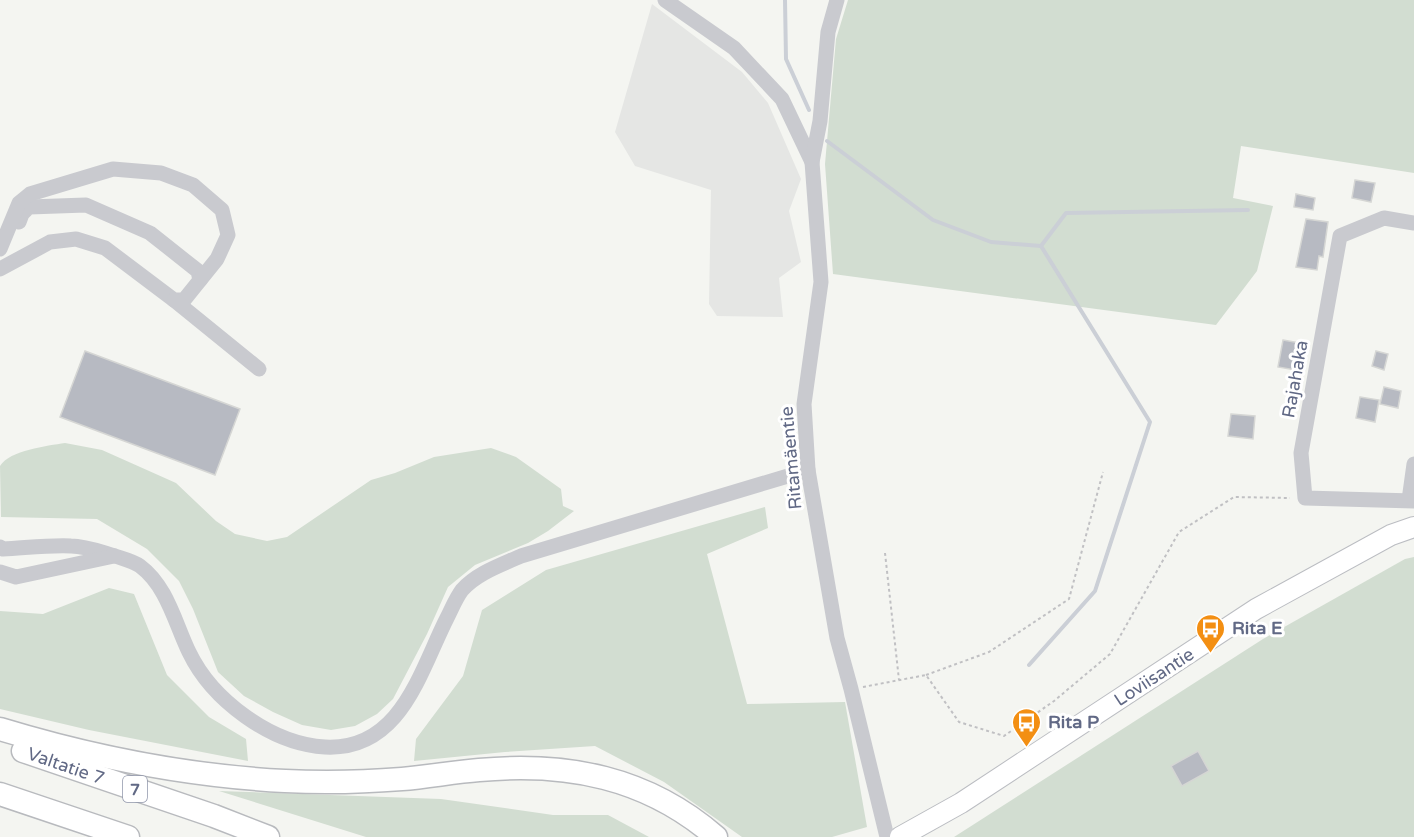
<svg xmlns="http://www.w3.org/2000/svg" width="1414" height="837" font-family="'Varela Round',sans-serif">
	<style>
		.built { fill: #e5e6e4 }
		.green { fill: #d2ddd1 }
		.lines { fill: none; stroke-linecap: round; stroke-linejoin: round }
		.stream { stroke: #cbcfd6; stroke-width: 4 }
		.building { fill: #b7bac2; stroke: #d5d6d4; stroke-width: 1.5 }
		.major-casing { stroke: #bbbdc2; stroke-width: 22 }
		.highway-casing { stroke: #b8babe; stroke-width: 25 }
		.path { stroke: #c0c0c3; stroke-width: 2; stroke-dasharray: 3 3; stroke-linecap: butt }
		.minor { stroke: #c9cacf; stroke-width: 15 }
		.major { stroke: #fff; stroke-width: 20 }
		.highway { stroke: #fff; stroke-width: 22 }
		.labels { text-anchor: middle; stroke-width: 6; stroke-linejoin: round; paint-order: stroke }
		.shield { fill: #fff; stroke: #9096aa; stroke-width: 1.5 }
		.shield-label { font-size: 16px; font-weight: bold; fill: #616985 }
		.street-label { font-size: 18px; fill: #616985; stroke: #fff }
		.poi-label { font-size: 18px; font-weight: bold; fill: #616985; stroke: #fff; text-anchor: start }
	</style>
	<rect width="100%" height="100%" fill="#f4f5f1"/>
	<path class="built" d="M652 4 742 72 768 103 801 179 789 211 801 262 779 278 783 317 717 316 709 304 711 190 635 166 615 132Z"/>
	<g class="green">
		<path d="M848 0H1414V173L1241 146 1233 198 1273 206 1257 271 1216 325 833 274 825 164 836 39Z"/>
		<path d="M65 443 102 450 176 483 216 521 235 534 267 541 287 537 371 480 395 473 434 457 491 448 516 457 561 489 563 506 574 511 548 531 528 543 475 565 448 587 427 634 393 699 377 714 355 726 331 730 302 725 273 712 244 696 218 672 193 609 179 581 147 549 97 519 1 517 0 466C10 450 47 446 65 443Z"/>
		<path d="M765 507 768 528 707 554 747 704 845 702 867 827 832 837H742L664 782 595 746 505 752 414 761 416 739 463 676 482 610 546 570Z"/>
		<path d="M1414 557V837H954L1263 639 1405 559Z"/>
		<path d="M109 588 134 594 167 675 209 717 246 739 248 761 89 730 0 709V611L43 614Z"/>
		<path d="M219 791 441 799 553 815H608L649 837H366Z"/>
	</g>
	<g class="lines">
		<g class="stream">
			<path d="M785 0 786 59 809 110"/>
			<path d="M827 141 933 220 991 242 1041 246 1066 213 1248 210"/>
			<path d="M1029 665 1095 591 1150 422 1041 246"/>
		</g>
	</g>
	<g class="building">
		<path d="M1355 180 1375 183 1371 202 1352 198Z"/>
		<path d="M1296 194 1315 198 1313 210 1294 207Z"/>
		<path d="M1306 219 1328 222 1323 257 1319 256 1317 270 1296 267Z"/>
		<path d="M1283 340 1306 344 1301 371 1278 367Z"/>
		<path d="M85 351 240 409 215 475 60 417Z"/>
		<path d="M1376 351 1388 354 1384 370 1372 366Z"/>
		<path d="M1384 387 1401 391 1398 408 1380 404Z"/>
		<path d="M1360 397 1379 400 1375 422 1356 418Z"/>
		<path d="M1231 414 1255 416 1253 439 1228 436Z"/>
		<path d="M1198 751 1209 771 1182 786 1171 766Z"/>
	</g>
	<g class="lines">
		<defs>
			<path id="major" d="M900 837 961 803 1256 609 1391 535 1414 527"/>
			<g id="highway">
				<path d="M0 729C92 757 189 776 285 781 323 783 364 782 402 779 428 777 453 772 479 770 567 762 647 777 716 837"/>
				<path d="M23 751 214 816 268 837"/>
				<path d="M0 794 128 837"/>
			</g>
		</defs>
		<use href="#major" class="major-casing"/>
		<use href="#highway" class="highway-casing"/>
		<g class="path">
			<path d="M885 553 899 680"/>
			<path d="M926 675 989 652 1069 599 1103 472"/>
			<path d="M863 687 926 675 959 722 1004 736 1054 701 1110 654 1179 532 1234 497 1290 498"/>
		</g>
		<g class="minor">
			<path d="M665 0 734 48 782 99 812 162"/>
			<path d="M837 0 828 32 820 121 812 162 821 282 804 404 808 470 837 638 851 689 887 837"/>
			<path d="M19 222 22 214 29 207 86 205 150 233 198 271 200 280"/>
			<path d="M1414 223 1384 218 1340 236 1301 453 1305 498 1414 501"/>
			<path d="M0 249 19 203 30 194 113 169 161 173 193 185 222 210 228 235 217 259 184 300H174L105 248 76 239 50 242 0 269"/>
			<path d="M174 300 259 369"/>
			<path d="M1409 500 1414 464"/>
			<path d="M0 547 3 549C25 548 48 545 71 546 86 546 101 552 115 556 124 559 133 561 140 566 167 586 175 623 189 652 212 700 271 744 325 747 401 751 420 671 447 618 452 608 456 598 462 590 477 573 501 565 521 556L808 470"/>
			<path d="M0 572 16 577 114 556"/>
		</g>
		<use href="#major" class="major"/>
		<use href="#highway" class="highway"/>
	</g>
	<defs>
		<symbol id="bus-pin" viewBox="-11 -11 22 30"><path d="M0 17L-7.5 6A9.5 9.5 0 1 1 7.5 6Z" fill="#f38f13" stroke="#fff"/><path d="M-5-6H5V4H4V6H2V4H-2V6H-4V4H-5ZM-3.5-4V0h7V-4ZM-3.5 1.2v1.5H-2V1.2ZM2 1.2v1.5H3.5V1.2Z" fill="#fff"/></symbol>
	</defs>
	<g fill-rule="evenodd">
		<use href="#bus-pin" x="1194" y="612" width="33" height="45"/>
		<use href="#bus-pin" x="1010" y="706" width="33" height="45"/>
	</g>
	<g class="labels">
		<rect class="shield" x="123" y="776" width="24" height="26" rx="4.5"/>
		<g class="shield-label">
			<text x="135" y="795">7</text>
		</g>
		<g class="street-label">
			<text transform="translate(1295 379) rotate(-80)" y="6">Rajahaka</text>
			<text transform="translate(791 458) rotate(-95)" y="6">Ritamäentie</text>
			<text transform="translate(1154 677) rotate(-33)" y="6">Loviisantie</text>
			<text transform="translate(66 766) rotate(19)" y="6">Valtatie 7</text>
		</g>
		<g class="poi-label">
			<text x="1232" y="634">Rita E</text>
			<text x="1048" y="728">Rita P</text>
		</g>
	</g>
</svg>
